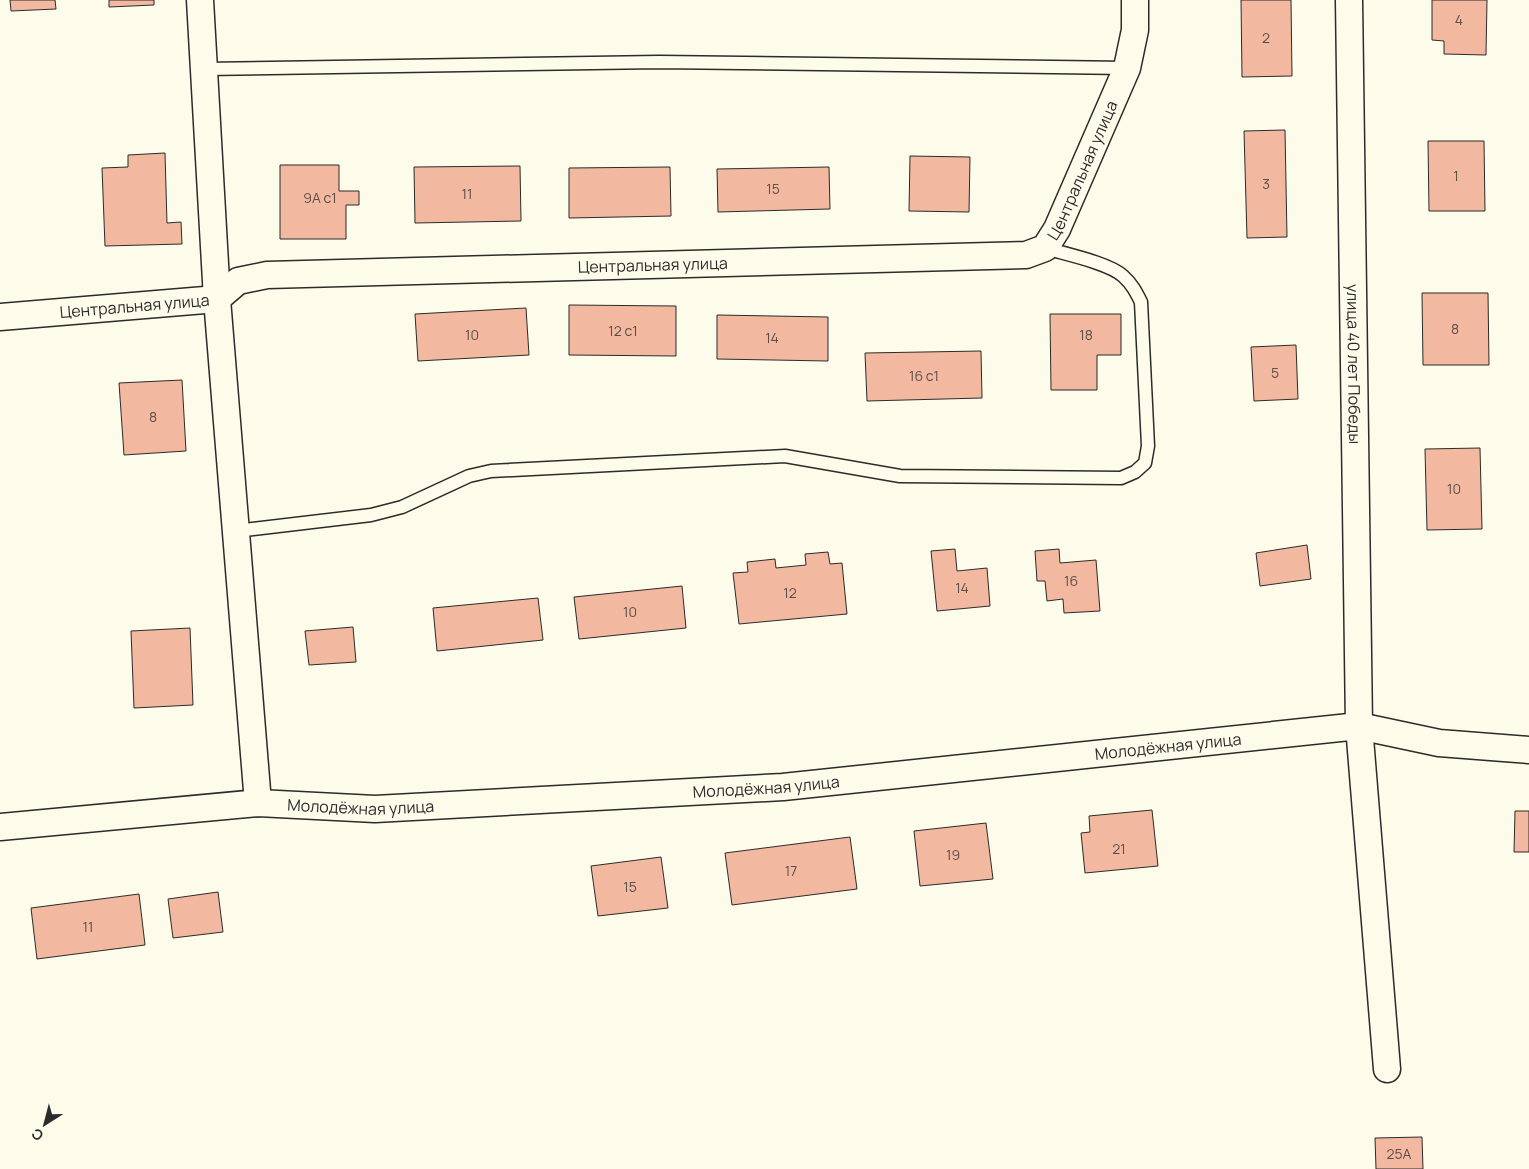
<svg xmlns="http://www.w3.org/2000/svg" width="1529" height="1169" font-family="Manrope,sans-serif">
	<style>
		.building { fill: #f2b8a0; stroke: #2b2b2b }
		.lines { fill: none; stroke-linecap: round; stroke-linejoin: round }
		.service-casing { stroke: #2b2b2b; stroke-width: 15 }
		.minor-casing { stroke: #2b2b2b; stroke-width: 29 }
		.service { stroke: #fdfbea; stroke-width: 12 }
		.minor { stroke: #fdfbea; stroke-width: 26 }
		.labels { text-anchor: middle; stroke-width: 4; stroke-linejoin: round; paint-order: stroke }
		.number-label { font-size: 14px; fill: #5d4e48 }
		.street-label { font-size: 16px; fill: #2b2b2b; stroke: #fdfbea }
	</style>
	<rect width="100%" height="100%" fill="#fdfbea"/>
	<g class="building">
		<path d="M10 0H55L56 9 11 11Z"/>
		<path d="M109 0H154V5L109 7Z"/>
		<path d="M1241 0H1291L1292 76 1242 77Z"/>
		<path d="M1432 0H1487L1486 55 1444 54V41L1432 40Z"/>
		<path d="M1285 130 1287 237 1247 238 1244 131Z"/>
		<path d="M1428 141H1484L1485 211H1429Z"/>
		<path d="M165 153 167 223 181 222 182 244 105 246 102 168 128 167V155Z"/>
		<path d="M910 156 970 157 969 212 909 211Z"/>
		<path d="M280 165H339V191H359V205H346V239H280Z"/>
		<path d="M520 166 521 221 415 223 414 167Z"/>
		<path d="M670 167 671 216 569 218V168Z"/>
		<path d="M829 167 830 209 718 212 717 169Z"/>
		<path d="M1422 293H1488L1489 365H1423Z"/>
		<path d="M569 305 676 306V356L569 355Z"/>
		<path d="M526 308 529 355 418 361 415 314Z"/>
		<path d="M1050 314H1121V355H1097V390H1051Z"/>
		<path d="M717 315 828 317V361L717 359Z"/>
		<path d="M1296 345 1298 399 1254 401 1251 347Z"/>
		<path d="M981 351 982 398 867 401 865 353Z"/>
		<path d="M182 380 186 451 124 455 119 383Z"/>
		<path d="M1480 448 1482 529 1427 530 1425 449Z"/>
		<path d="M1307 545 1311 579 1260 586 1256 553Z"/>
		<path d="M955 549 957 571 987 568 990 606 937 611 931 551Z"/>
		<path d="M1059 549 1060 563 1096 560 1100 611 1064 613 1063 599 1047 601 1045 581H1037L1035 551Z"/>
		<path d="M828 552 830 564 842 563 847 614 739 624 733 573 748 572 747 562 775 559 776 568 806 565 805 554Z"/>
		<path d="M682 586 686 628 579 639 574 597Z"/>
		<path d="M538 598 543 640 437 651 433 608Z"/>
		<path d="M353 627 356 662 309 665 305 631Z"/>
		<path d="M190 628 193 705 134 708 131 631Z"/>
		<path d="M1152 810 1158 866 1085 873 1081 833 1090 832 1089 816Z"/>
		<path d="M1515 811H1529V852H1514Z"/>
		<path d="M986 823 993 879 920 886 914 831Z"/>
		<path d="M850 837 857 889 732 905 725 853Z"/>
		<path d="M661 857 668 908 598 916 591 866Z"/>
		<path d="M218 892 223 932 173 938 168 899Z"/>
		<path d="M139 894 145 945 37 959 31 908Z"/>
		<path d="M1422 1137 1423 1169H1376L1375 1138Z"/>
	</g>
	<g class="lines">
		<defs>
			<g id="service">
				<path d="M204 69 659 62 1127 68"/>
				<path d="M236 531 371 515 402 507 469 476 491 471 785 456 900 476 1121 478 1135 472 1145 463 1148 446 1141 302C1136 292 1132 284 1123 276 1109 263 1065 254 1045 248"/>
			</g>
			<g id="minor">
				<path d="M200 0 217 299 258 803"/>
				<path id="s1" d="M1349 0 1359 726 1387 1069"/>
				<path id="s2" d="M0 317 217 299 238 281 267 275 1026 255 1045 248 1057 229 1127 68 1135 30V0"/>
				<path id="s3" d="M0 827 258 803 375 809 783 787 1359 726 1439 743 1529 750"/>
			</g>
		</defs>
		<use href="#service" class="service-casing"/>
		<use href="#minor" class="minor-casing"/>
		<use href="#service" class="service"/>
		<use href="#minor" class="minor"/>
	</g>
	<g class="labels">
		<g class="number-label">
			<text x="1459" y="25">4</text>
			<text x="1266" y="43">2</text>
			<text x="1456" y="181">1</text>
			<text x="1266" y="189">3</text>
			<text x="773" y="194">15</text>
			<text x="467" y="199">11</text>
			<text x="320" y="203">9А с1</text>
			<text x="1455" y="334">8</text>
			<text x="623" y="336">12 с1</text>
			<text x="472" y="340">10</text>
			<text x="1086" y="340">18</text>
			<text x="772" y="343">14</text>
			<text x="1275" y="378">5</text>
			<text x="924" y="381">16 с1</text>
			<text x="153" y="422">8</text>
			<text x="1454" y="494">10</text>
			<text x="1071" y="586">16</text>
			<text x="962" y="593">14</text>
			<text x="790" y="598">12</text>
			<text x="630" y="617">10</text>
			<text x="1119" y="854">21</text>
			<text x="953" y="860">19</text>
			<text x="791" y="876">17</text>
			<text x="630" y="892">15</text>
			<text x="88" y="932">11</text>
			<text x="1399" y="1159">25А</text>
		</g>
		<g class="street-label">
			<text dy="6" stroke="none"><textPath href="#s2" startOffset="1141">Центральная улица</textPath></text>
			<text dy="6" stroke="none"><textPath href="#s2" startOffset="661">Центральная улица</textPath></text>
			<text dy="6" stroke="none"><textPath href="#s2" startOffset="135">Центральная улица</textPath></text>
			<text dy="6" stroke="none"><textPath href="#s1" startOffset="364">улица 40 лет Победы</textPath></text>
			<text dy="6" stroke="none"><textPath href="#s3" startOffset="1172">Молодёжная улица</textPath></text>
			<text dy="6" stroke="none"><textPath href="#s3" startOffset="768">Молодёжная улица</textPath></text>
			<text dy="6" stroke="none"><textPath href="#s3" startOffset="362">Молодёжная улица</textPath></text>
		</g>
	</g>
	<g transform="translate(45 1124) rotate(216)" stroke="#fdfbea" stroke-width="4" paint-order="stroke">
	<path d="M0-4L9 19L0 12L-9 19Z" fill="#2b2b2b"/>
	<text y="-8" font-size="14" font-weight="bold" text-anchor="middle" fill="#2b2b2b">С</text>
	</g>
</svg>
